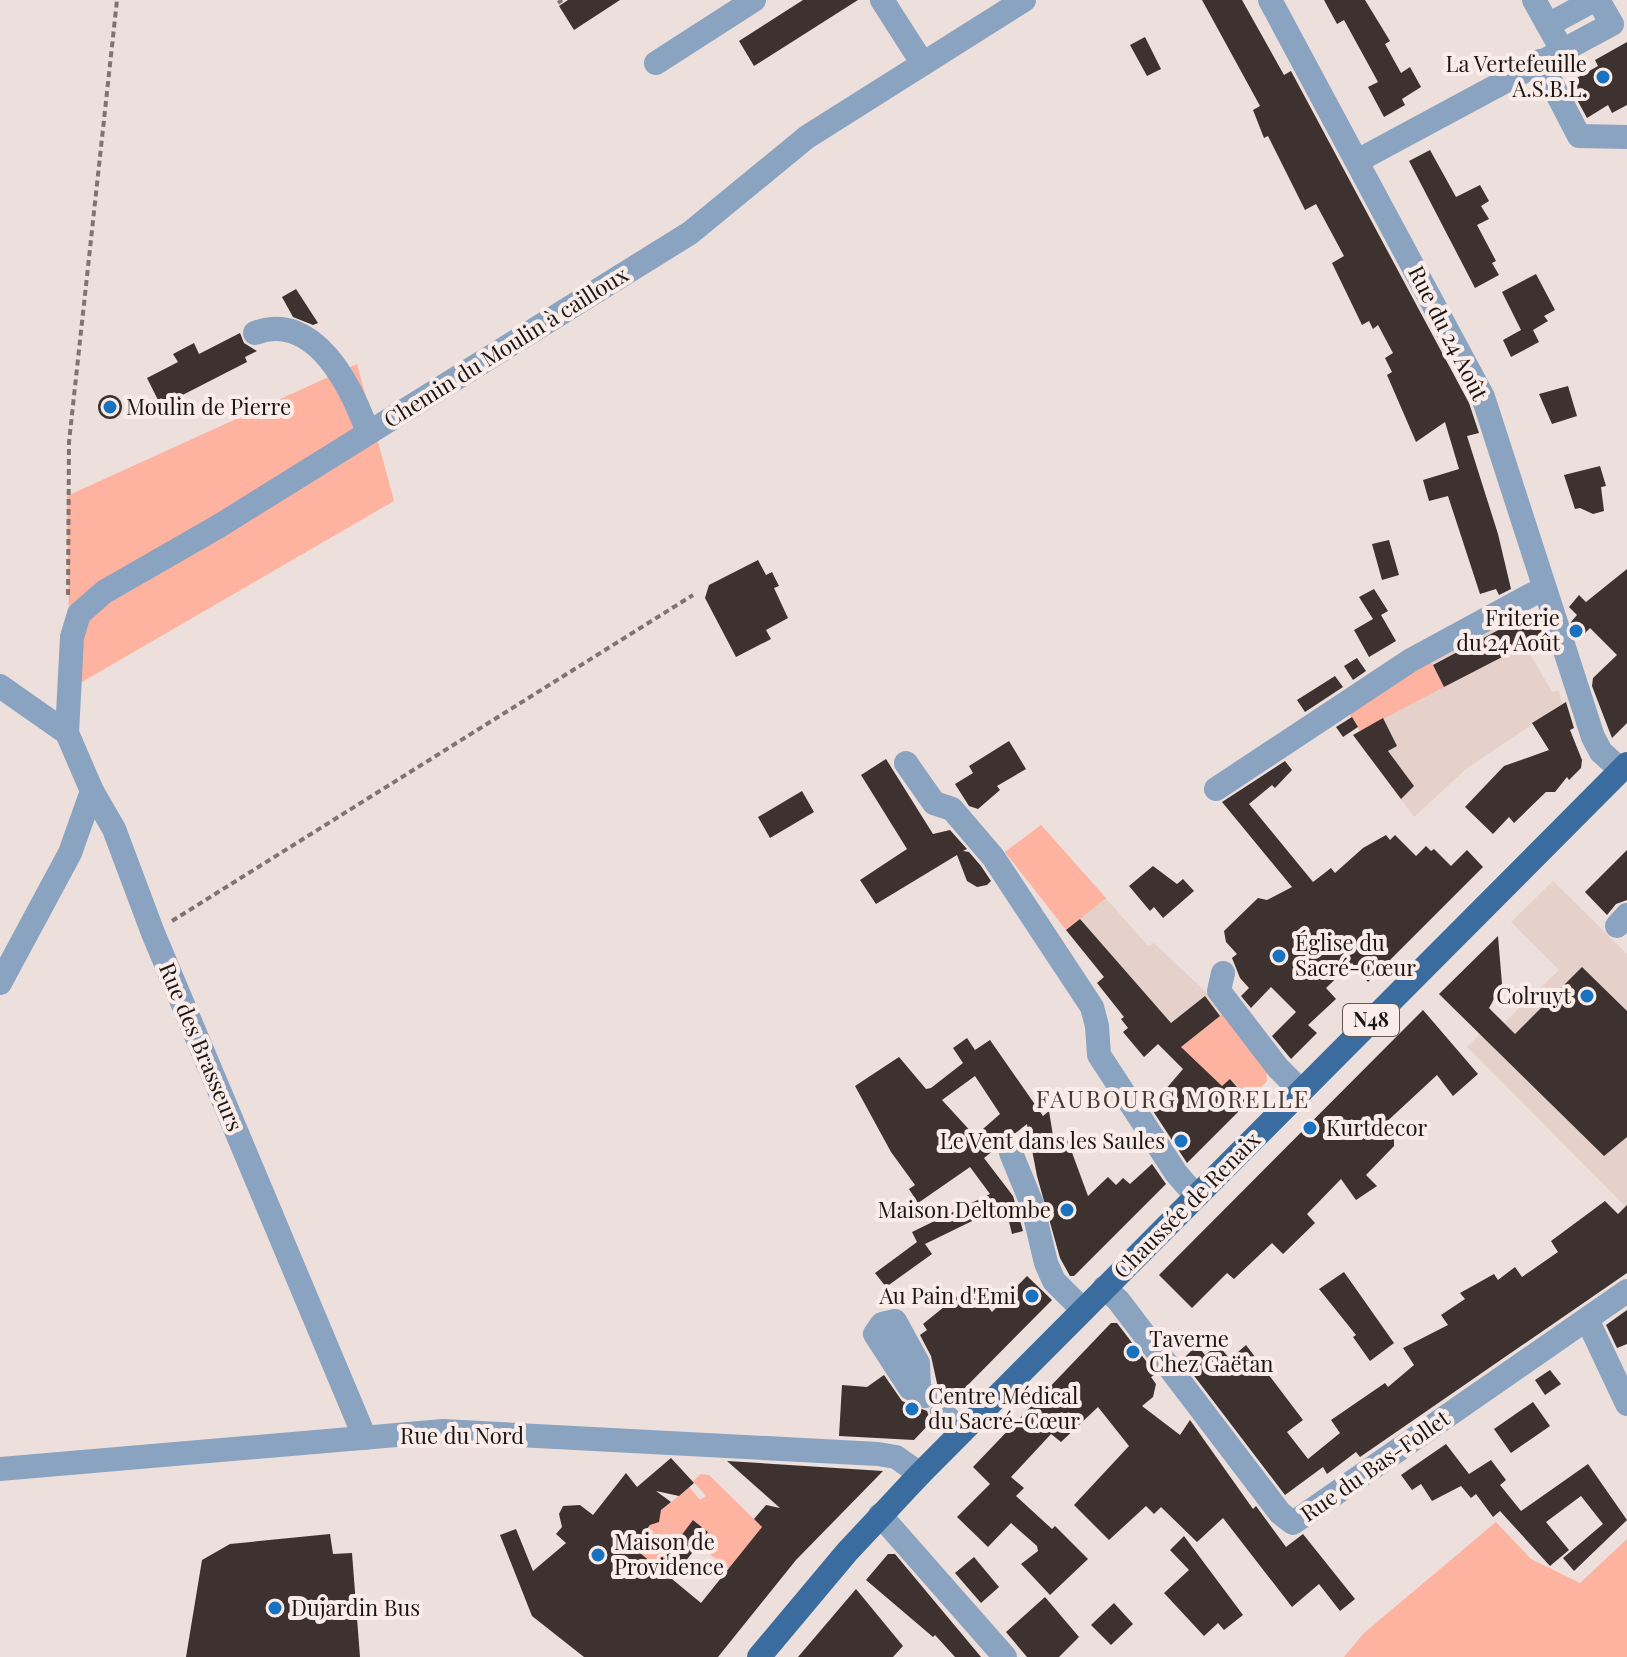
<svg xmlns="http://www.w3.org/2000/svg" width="1627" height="1657" font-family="'Playfair Display',serif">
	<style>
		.built { fill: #e6d0ca }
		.green { fill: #feb2a0 }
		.building { fill: #3d322f; fill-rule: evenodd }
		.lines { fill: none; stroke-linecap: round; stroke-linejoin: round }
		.path { stroke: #7e7573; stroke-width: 4; stroke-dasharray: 6 4; stroke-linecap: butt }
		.minor { stroke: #89a3c0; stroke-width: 24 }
		.major { stroke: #3a6c9f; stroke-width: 24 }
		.poi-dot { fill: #1872bf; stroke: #faece8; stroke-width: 3 }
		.labels { text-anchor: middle; stroke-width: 8; stroke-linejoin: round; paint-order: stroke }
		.shield { fill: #faece8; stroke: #5e5754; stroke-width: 2 }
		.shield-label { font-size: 20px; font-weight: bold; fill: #1b1715 }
		.poi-label { font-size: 22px; fill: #1b1715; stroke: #faece8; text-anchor: start }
		.street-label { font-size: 22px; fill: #1b1715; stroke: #faece8 }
		.neighbourhood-label { font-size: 24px; letter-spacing: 2px; fill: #453a37; stroke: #faece8 }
	</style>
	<rect width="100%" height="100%" fill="#eddfdb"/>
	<g class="built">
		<path d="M1509 617 1552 692 1559 691 1562 704 1466 769 1414 817 1364 749 1359 727 1348 712Z"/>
		<path d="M1041 825 1148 946 1154 943 1208 994 1266 1069 1267 1081 1232 1118 1158 1044 1144 1057 1123 1032 1128 1028 1104 977 1005 852Z"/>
		<path d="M1553 881 1627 954V1208L1467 1047 1497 1017 1504 1023 1559 970 1511 922Z"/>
	</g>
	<g class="green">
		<path d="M357 364 394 501 70 689 67 496Z"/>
		<path d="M1430 660 1444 687 1360 731 1348 712Z"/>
		<path d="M1041 825 1106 898 1066 930 1005 852Z"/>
		<path d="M1224 1013 1266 1069 1267 1081 1249 1100 1231 1079 1222 1086 1181 1047Z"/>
		<path d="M701 1474 709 1475 762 1527 729 1569 698 1545 708 1532 694 1520 656 1567 633 1547 652 1523 659 1520 658 1513 689 1487 700 1500 706 1496 693 1481Z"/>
		<path d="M1496 1522 1531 1559 1580 1583 1627 1539V1657H1344L1364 1633Z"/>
	</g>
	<g class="building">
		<path d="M568 0H620L574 30 559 6Z"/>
		<path d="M803 0H858L754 66 739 41Z"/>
		<path d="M1202 0H1242L1284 75 1291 71 1469 403 1479 433 1467 436 1498 534 1511 589 1499 595 1496 589 1480 594 1448 496 1429 501 1423 480 1459 469 1445 422 1416 442 1387 375 1392 372 1385 358 1393 353 1378 325 1373 329 1369 321 1362 325 1332 263 1344 256 1316 204 1305 210 1268 136 1264 138 1253 110 1260 106Z"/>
		<path d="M1324 0H1365L1390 41 1385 44 1401 73 1410 67 1421 87 1402 99 1405 105 1384 117 1368 87 1378 82 1344 20 1337 24Z"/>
		<path d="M1145 37 1161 69 1147 76 1130 45Z"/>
		<path d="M1627 42V105L1612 113 1608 105 1587 118 1568 83 1598 66 1595 60Z"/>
		<path d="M1430 150 1456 197 1480 185 1489 201 1481 206 1489 219 1477 225 1496 261 1492 263 1499 275 1475 288 1409 161Z"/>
		<path d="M1536 274 1555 310 1544 316 1548 321 1533 330 1539 342 1511 357 1503 340 1521 330 1502 292Z"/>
		<path d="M296 289 318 323 313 325 293 317 282 297Z"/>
		<path d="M240 333 244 343 257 351 245 357 247 362 161 406 147 378 178 362 173 354 194 343 199 354Z"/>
		<path d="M1568 386 1577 416 1552 424 1539 394Z"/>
		<circle cx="110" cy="407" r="12"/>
		<path d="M1600 466 1606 486 1601 487 1604 511 1593 514 1580 508 1575 509 1564 475Z"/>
		<path d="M1389 540 1399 575 1382 580 1372 544Z"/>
		<path d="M758 560 766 575 772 572 779 586 774 588 788 618 766 630 771 639 736 657 705 598 709 585Z"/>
		<path d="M1627 569V723L1612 738 1592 686 1593 678 1617 655 1590 628 1580 638 1575 633 1571 622 1577 615 1569 607 1579 595 1586 602Z"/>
		<path d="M1374 589 1388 611 1381 615 1396 641 1369 657 1354 630 1373 619 1359 597Z"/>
		<path d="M1536 610 1543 636 1444 687 1433 665Z"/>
		<path d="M1357 658 1366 671 1353 680 1344 666Z"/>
		<path d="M1335 676 1343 687 1305 712 1297 700Z"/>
		<path d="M1566 702 1574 728 1570 730 1582 760 1581 768 1569 780 1567 777 1555 792H1546L1514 823 1509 817 1493 834 1465 807 1504 766 1549 750 1532 723Z"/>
		<path d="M1352 717 1358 727 1343 737 1336 727Z"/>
		<path d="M1383 718 1397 746 1388 751 1414 786 1401 799 1353 735Z"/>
		<path d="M1009 741 1026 769 997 786 1000 790 978 809 969 806 955 784 973 773 969 766Z"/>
		<path d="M886 759 933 834 950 830 967 849 963 851 969 852 981 866 991 881 987 885 977 887 967 881 957 855 876 904 860 880 907 849 861 775Z"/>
		<path d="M1285 761 1292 770 1275 788 1272 785 1249 804 1313 882 1331 868 1335 873 1363 848 1386 835 1390 840 1395 835 1416 856 1426 846 1431 851 1434 849 1451 866 1467 850 1483 867 1368 982 1352 963 1326 988 1336 999 1308 1025 1317 1033 1291 1059 1272 1036 1296 1012 1271 987 1251 1008 1241 996 1249 988 1240 978 1232 958 1237 954 1226 942 1224 931 1258 898 1267 900 1292 887 1222 802Z"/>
		<path d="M802 791 814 812 770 838 758 817Z"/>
		<path d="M1627 850V900L1616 904 1607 915 1585 892Z"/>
		<path d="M1153 866 1177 884 1183 879 1194 891 1163 918 1154 907 1150 911 1129 886Z"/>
		<path d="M1080 919 1171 1023 1205 996 1220 1016 1181 1047 1222 1086 1230 1079 1249 1101 1187 1163 1153 1111V1104L1183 1069 1158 1044 1144 1057 1123 1032 1128 1028 1121 1019 1124 1017 1097 983 1104 977 1066 930Z"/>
		<path d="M1498 936 1502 984 1489 1008 1515 1034 1582 967 1627 1011V1137L1604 1156 1439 994Z"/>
		<path d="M1423 1010 1478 1074 1453 1096 1437 1075 1381 1127 1394 1140V1146L1366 1175 1377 1186 1356 1200 1341 1179 1307 1214 1315 1223 1283 1254 1272 1243 1234 1279 1227 1273 1192 1308 1159 1275Z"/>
		<path d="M967 1038 975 1050 990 1040 1043 1116 1049 1111 1054 1142 1067 1139 1088 1196 1108 1177 1116 1185 1123 1178 1130 1184 1152 1164 1166 1184 1074 1276H1070L1060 1258 1037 1176 1027 1124 984 1158 1013 1196 1023 1231 1012 1234 1005 1205 925 1244 932 1254 886 1287 875 1273 917 1242 912 1232 990 1194 970 1167 918 1203 909 1189 915 1185 891 1152 855 1086 899 1057 926 1089 931 1088 963 1063 953 1048ZM975 1076 1000 1114 975 1136 942 1100Z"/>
		<path d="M1605 1201 1618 1214 1627 1205V1273L1360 1457 1356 1452 1327 1474 1323 1467 1285 1495 1182 1360 1197 1345 1205 1355 1218 1345 1230 1359 1246 1345 1303 1420 1287 1432 1308 1459 1340 1433 1331 1420 1385 1383 1388 1387 1414 1365 1403 1348 1448 1325 1441 1315 1465 1299 1460 1293 1494 1274 1498 1280 1515 1267 1522 1277 1558 1252 1551 1241Z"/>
		<path d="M1344 1272 1394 1343 1370 1361 1353 1337 1356 1335 1319 1289Z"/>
		<path d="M1027 1276 1052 1300 952 1401 940 1397 931 1356 920 1335 927 1330 923 1324 966 1289 971 1298 977 1293 992 1312Z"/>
		<path d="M1627 1310V1344L1617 1348 1606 1325Z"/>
		<path d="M1111 1323H1117L1156 1374 1151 1377 1156 1384 1153 1397 1142 1406 1180 1435 1190 1420 1253 1509 1256 1506 1286 1547 1303 1534 1355 1599 1340 1611 1319 1584 1292 1607 1223 1518 1197 1542 1161 1507 1154 1514 1146 1506 1109 1540 1074 1505 1129 1446 1098 1407 1061 1442 1051 1434 1011 1477 1024 1488 1016 1496 1052 1529 1055 1526 1088 1559 1050 1595 1021 1564 1038 1551 1037 1546 1011 1523 988 1547 957 1517 990 1484 973 1467Z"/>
		<path d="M1550 1370 1561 1384 1545 1395 1535 1380Z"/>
		<path d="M884 1375 902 1401 927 1411 931 1422 914 1440 839 1436 842 1385 867 1387Z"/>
		<path d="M1533 1402 1550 1426 1511 1453 1494 1429Z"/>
		<path d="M1446 1444 1469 1474 1491 1460 1506 1480 1500 1485 1521 1511 1588 1464 1627 1520 1574 1571 1563 1558 1603 1524 1581 1496 1546 1522 1569 1550 1550 1566 1500 1511 1493 1517 1476 1494 1471 1498 1461 1486 1432 1501 1421 1484 1412 1490 1401 1475Z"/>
		<path d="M671 1458 694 1483 679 1496 656 1491 671 1502 661 1510 659 1522 650 1525 633 1547 652 1563 650 1577 693 1520 708 1532 672 1579 701 1603 762 1527 754 1519 766 1505 780 1508 727 1461 883 1471 796 1560 718 1657H584L532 1616 500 1535 516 1529 533 1571 566 1543 556 1534 562 1527 559 1514 563 1506 580 1505 593 1515 626 1473 637 1487Z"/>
		<path d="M330 1534 333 1554 352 1553 360 1657H186L202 1560 230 1544Z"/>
		<path d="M1184 1536 1243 1615 1224 1630 1218 1623 1204 1636 1164 1593 1189 1570 1170 1550Z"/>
		<path d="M888 1554H895L981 1657H955L935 1635 933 1637 866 1580Z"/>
		<path d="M974 1557 999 1587 981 1603 955 1573Z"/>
		<path d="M856 1589 903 1646 893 1657H798Z"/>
		<path d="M1045 1597 1079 1637 1059 1657H1027L1006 1632Z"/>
		<path d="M1114 1603 1133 1624 1111 1645 1091 1625Z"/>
	</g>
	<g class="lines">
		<g class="path">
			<path d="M558 3 562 0"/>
			<path d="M68 595 69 442 117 0"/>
			<path d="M172 921 693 595"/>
		</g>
		<g class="minor">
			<path d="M882 0 923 64"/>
			<path d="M1270 0 1483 397 1593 737 1601 752 1621 770"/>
			<path d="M1534 0 1562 50"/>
			<path d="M1548 25 1594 0"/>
			<path d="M1540 61 1579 136 1627 137"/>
			<path d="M656 63 754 0"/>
			<path d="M1359 160 1612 24 1598 0"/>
			<path d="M255 333C315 310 352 388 368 433"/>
			<path d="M0 686 67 733 92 791 114 829 153 933 365 1438"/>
			<path d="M67 733 72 637 79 614 104 592 219 526 690 233 807 137 1024 0"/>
			<path d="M906 763 934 803 952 809 993 857 1092 1007 1097 1026 1099 1055 1176 1173 1196 1196"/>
			<path d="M1216 789 1411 660 1544 588"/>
			<path d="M1617 926 1627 915"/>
			<path d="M1223 973 1219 991 1278 1068 1301 1091"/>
			<path d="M0 983 70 853 92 791"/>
			<path d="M1011 1153 1032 1204 1046 1263 1054 1281 1083 1310"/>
			<path d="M1104 1288 1118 1300 1280 1513 1293 1523 1627 1291"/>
			<path d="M1587 1319 1627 1404"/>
			<path d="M895 1321 918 1363 919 1388 925 1396 910 1388 875 1334 882 1324Z"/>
			<path d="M942 1412 961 1431"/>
			<path d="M0 1469 443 1431 878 1454 896 1457 920 1474"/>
			<path d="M880 1515 1005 1657"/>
		</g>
		<path class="major" d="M759 1657 847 1552 920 1474 1627 764"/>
	</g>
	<g class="poi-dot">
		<circle cx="1603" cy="77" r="8"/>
		<circle cx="110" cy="407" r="8"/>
		<circle cx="1576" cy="631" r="8"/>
		<circle cx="1279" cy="956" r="8"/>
		<circle cx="1587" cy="996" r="8"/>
		<circle cx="1310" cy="1128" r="8"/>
		<circle cx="1181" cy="1141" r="8"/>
		<circle cx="1067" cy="1210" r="8"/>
		<circle cx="1032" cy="1296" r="8"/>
		<circle cx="1133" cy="1352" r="8"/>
		<circle cx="912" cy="1409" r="8"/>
		<circle cx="598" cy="1555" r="8"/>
		<circle cx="275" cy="1608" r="8"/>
	</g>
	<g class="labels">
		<rect class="shield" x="1343" y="1004" width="56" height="32" rx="6"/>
		<g class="shield-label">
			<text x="1371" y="1027">N48</text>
		</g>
		<g class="poi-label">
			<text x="1587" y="72" text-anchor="end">La Vertefeuille<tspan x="1587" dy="25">A.S.B.L.</tspan></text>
			<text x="126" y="415">Moulin de Pierre</text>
			<text x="1560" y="626" text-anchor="end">Friterie<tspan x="1560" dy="25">du 24 Août</tspan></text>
			<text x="1295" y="951">Église du<tspan x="1295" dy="25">Sacré-Cœur</tspan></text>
			<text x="1571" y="1004" text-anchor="end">Colruyt</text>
			<text x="1326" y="1136">Kurtdecor</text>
			<text x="1165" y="1149" text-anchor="end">Le Vent dans les Saules</text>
			<text x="1051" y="1218" text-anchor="end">Maison Deltombe</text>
			<text x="1016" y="1304" text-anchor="end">Au Pain d'Emi</text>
			<text x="1149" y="1347">Taverne<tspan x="1149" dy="25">Chez Gaëtan</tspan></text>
			<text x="928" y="1404">Centre Médical<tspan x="928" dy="25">du Sacré-Cœur</tspan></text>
			<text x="614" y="1550">Maison de<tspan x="614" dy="25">Providence</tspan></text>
			<text x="291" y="1616">Dujardin Bus</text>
		</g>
		<g class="street-label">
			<text transform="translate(1448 333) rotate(63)" y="8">Rue du 24 Août</text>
			<text transform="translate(506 347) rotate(-32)" y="8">Chemin du Moulin à cailloux</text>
			<text transform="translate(201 1047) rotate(67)" y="8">Rue des Brasseurs</text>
			<text transform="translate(1187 1205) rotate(-45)" y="8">Chaussée de Renaix</text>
			<text x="462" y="1444">Rue du Nord</text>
			<text transform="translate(1375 1466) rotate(-35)" y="8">Rue du Bas-Follet</text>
		</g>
		<g class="neighbourhood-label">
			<text x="1173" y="1108">FAUBOURG MORELLE</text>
		</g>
	</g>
</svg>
